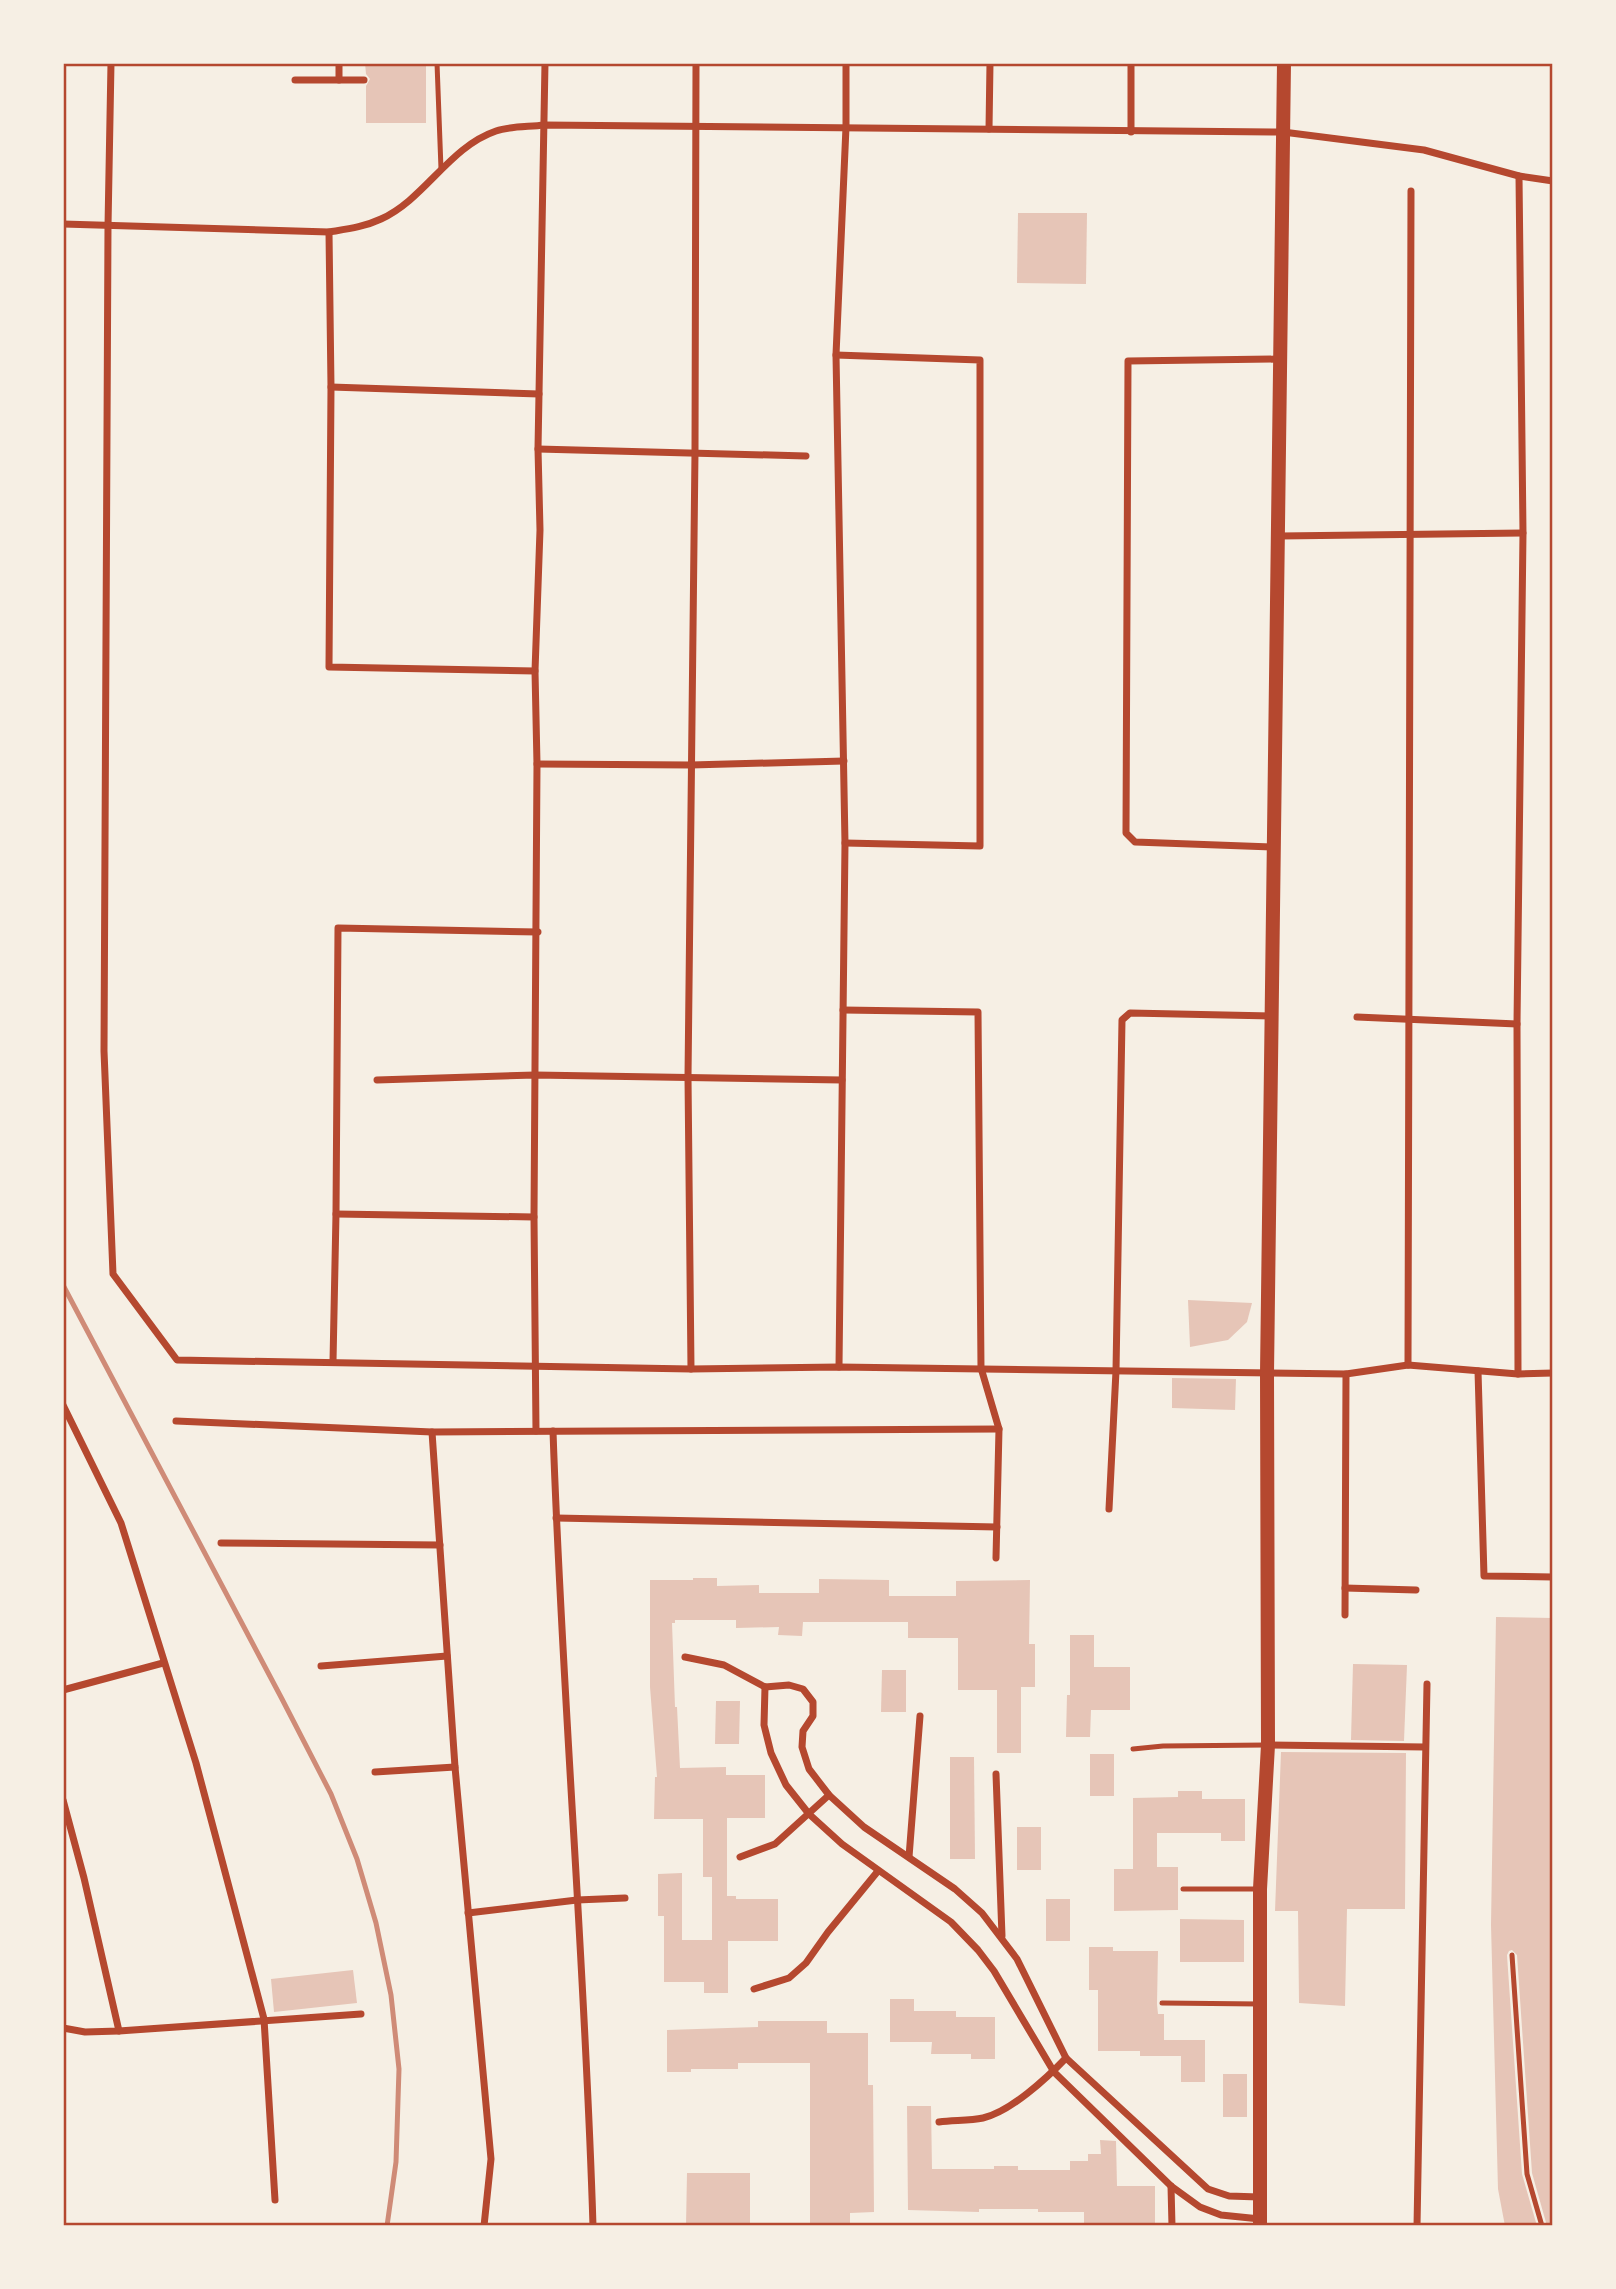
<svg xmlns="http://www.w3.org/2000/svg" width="1616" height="2289" font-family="Arial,sans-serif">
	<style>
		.building { fill: #e6c5b7 }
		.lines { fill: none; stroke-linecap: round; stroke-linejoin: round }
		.service { stroke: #b5482f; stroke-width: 5 }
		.minor { stroke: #b5482f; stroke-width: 7 }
		.secondary { stroke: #b5482f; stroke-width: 14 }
		.rail { stroke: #cf8b77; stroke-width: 5 }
		.neatline { fill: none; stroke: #b5482f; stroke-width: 2.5 }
	</style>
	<rect width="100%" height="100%" fill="#f6efe4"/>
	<g class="building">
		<path d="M365 63H426V123H366V86L370 79 366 74Z"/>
		<path d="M1018 213H1087L1086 284 1017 283Z"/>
		<path d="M1188 1300 1252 1303 1247 1322 1228 1340 1190 1347Z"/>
		<path d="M1172 1378 1236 1379 1235 1410 1172 1408Z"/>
		<path d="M693 1578H717V1586L759 1585V1593H819V1579L889 1580V1596H956V1581L1030 1580 1029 1644H1035V1687H1021V1753H997V1690H958V1638H908V1622H803L802 1636 778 1635 779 1627 736 1628V1620H675V1623H672L675 1707H677L680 1768 726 1767V1775H765V1818H727V1896H736V1899H778V1941H728V1993H704V1982H664V1916H658V1874L682 1873V1940H712V1877H703V1819H654L655 1777H657L650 1687V1580H693Z"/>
		<path d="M1496 1617 1553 1618V2226H1547L1532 2173 1517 1955 1512 1950 1509 1951 1507 1955 1522 2174 1537 2226H1505L1498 2189 1491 1925Z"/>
		<path d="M1070 1635H1094V1667H1130V1710H1091L1090 1737H1066L1067 1695H1070Z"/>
		<path d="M1353 1664 1407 1665 1404 1741 1351 1740Z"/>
		<path d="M882 1670H906V1712H881Z"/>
		<path d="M716 1701H740L739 1744H715Z"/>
		<path d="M1281 1752 1406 1753 1405 1909H1347L1345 2006 1299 2003 1298 1911H1275Z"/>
		<rect x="1090" y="1754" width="24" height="42"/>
		<path d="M950 1757H974L975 1859H950Z"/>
		<path d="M1178 1791H1202V1799H1245V1841H1221V1833H1157V1867H1178V1910L1114 1911V1869H1133V1798L1178 1797Z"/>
		<rect x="1017" y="1827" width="24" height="43"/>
		<rect x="1046" y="1899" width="24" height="42"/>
		<path d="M1180 1919 1244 1920V1962H1180Z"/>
		<path d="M1089 1947H1113V1951H1158L1157 2004 1158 2014H1164V2040H1205V2082H1181V2056H1140V2051H1098V1990H1089Z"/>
		<path d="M353 1970 357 2003 274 2012 271 1979Z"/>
		<path d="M890 1999H914V2011H956V2017H995V2059H971V2054H931L932 2042H890Z"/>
		<path d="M758 2021H827V2033H868V2085H873L874 2212 850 2213V2226H810V2063H738V2069H691V2072H667V2030L758 2027Z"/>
		<rect x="1223" y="2074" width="24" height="43"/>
		<path d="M907 2106H931L932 2169H994V2166H1018V2170H1070V2161H1088V2154H1101L1100 2140 1116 2141 1117 2186H1155V2226H1084V2212H1038V2209H979V2212L908 2210Z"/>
		<path d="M687 2173H750V2226H686Z"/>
	</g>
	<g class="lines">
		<g class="service">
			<path d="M437 63 441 169"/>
			<path d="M1133 1749 1163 1746 1266 1745"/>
			<path d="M1183 1889H1260"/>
			<path d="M1512 1955 1527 2174 1542 2226"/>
			<path d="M1162 2003 1260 2004"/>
		</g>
		<g class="minor">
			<path d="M111 63 108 226 104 1051 113 1274 177 1360 691 1369 839 1367 1346 1374 1408 1365 1518 1374 1553 1373"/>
			<path d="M1131 63V132"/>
			<path d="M295 80H364"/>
			<path d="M339 80V63"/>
			<path d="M989 129 990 63"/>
			<path d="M63 224 329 232C347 229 364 227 381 219 425 199 449 147 496 131 511 126 529 127 544 125L1283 132 1424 150 1519 176 1553 181"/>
			<path d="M329 232 331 387 329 667 535 671"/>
			<path d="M836 355 980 360V846L845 843"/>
			<path d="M331 387 539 394"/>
			<path d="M538 449 806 456"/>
			<path d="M1280 536 1523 533"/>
			<path d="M537 764 691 765 844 761"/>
			<path d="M1274 847 1135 842 1126 833 1128 361 1280 359"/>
			<path d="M843 1010 978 1012 981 1368 999 1429 996 1558"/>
			<path d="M1357 1017 1517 1024"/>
			<path d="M377 1080 535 1075 842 1080"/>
			<path d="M336 1214 534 1217"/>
			<path d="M333 1362 336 1214 338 928 538 932"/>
			<path d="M1408 1365 1411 191"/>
			<path d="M839 1367 845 843 836 355 846 127V63"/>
			<path d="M691 1369 688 1077 695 452 696 63"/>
			<path d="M1478 1371 1484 1576 1553 1577"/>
			<path d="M1518 1374 1517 1024 1523 533 1519 176"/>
			<path d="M63 1405 121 1523 196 1763 220 1853 264 2019 275 2200"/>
			<path d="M176 1421 432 1432 999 1429"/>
			<path d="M536 1431 534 1217 537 764 535 671 540 530 538 449 545 63"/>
			<path d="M553 1431C562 1696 585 1961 593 2226"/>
			<path d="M432 1432 455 1767 491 2159 484 2226"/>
			<path d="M1109 1509 1116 1371 1122 1020 1130 1013 1272 1016"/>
			<path d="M556 1518 997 1527"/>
			<path d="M221 1543 440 1545"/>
			<path d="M1345 1588 1416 1590"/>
			<path d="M1345 1615 1346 1374"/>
			<path d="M685 1657 724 1665 765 1687"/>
			<path d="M321 1666 447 1656"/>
			<path d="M765 1687 789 1685 803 1689 813 1702V1716L803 1731 802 1747 809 1769 829 1795 864 1827 955 1889 982 1913 1017 1959 1066 2058 1208 2189 1229 2196 1259 2197"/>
			<path d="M765 1687 764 1725 771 1753 786 1785 809 1814 842 1844 951 1922 978 1950 994 1971 1054 2072 1171 2186 1200 2207 1221 2215 1260 2219"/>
			<path d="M63 1690 163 1663"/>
			<path d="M1268 1745 1425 1747"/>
			<path d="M375 1772 455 1767"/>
			<path d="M996 1774 1002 1936"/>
			<path d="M63 1800 84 1878 119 2031"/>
			<path d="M740 1857 775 1844 829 1795"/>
			<path d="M909 1857 920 1716"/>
			<path d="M468 1913 577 1900 625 1898"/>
			<path d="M754 1989 789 1978 806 1963 828 1932 878 1871"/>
			<path d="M63 2028 85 2032 119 2031 361 2014"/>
			<path d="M939 2122C953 2120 969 2121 983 2118 1010 2112 1047 2078 1066 2058"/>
			<path d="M1171 2186 1172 2226"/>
			<path d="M1417 2226 1427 1684"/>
		</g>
		<path class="secondary" d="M1260 2226V1889L1268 1745 1267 1373 1284 63"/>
		<path class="rail" d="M63 1285 282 1699 331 1794 357 1859 376 1923 391 1995 399 2069 396 2162 387 2226"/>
	</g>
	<rect width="1616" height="2289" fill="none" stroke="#f6efe4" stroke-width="130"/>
	<rect x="65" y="65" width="1486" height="2159" class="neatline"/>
</svg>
